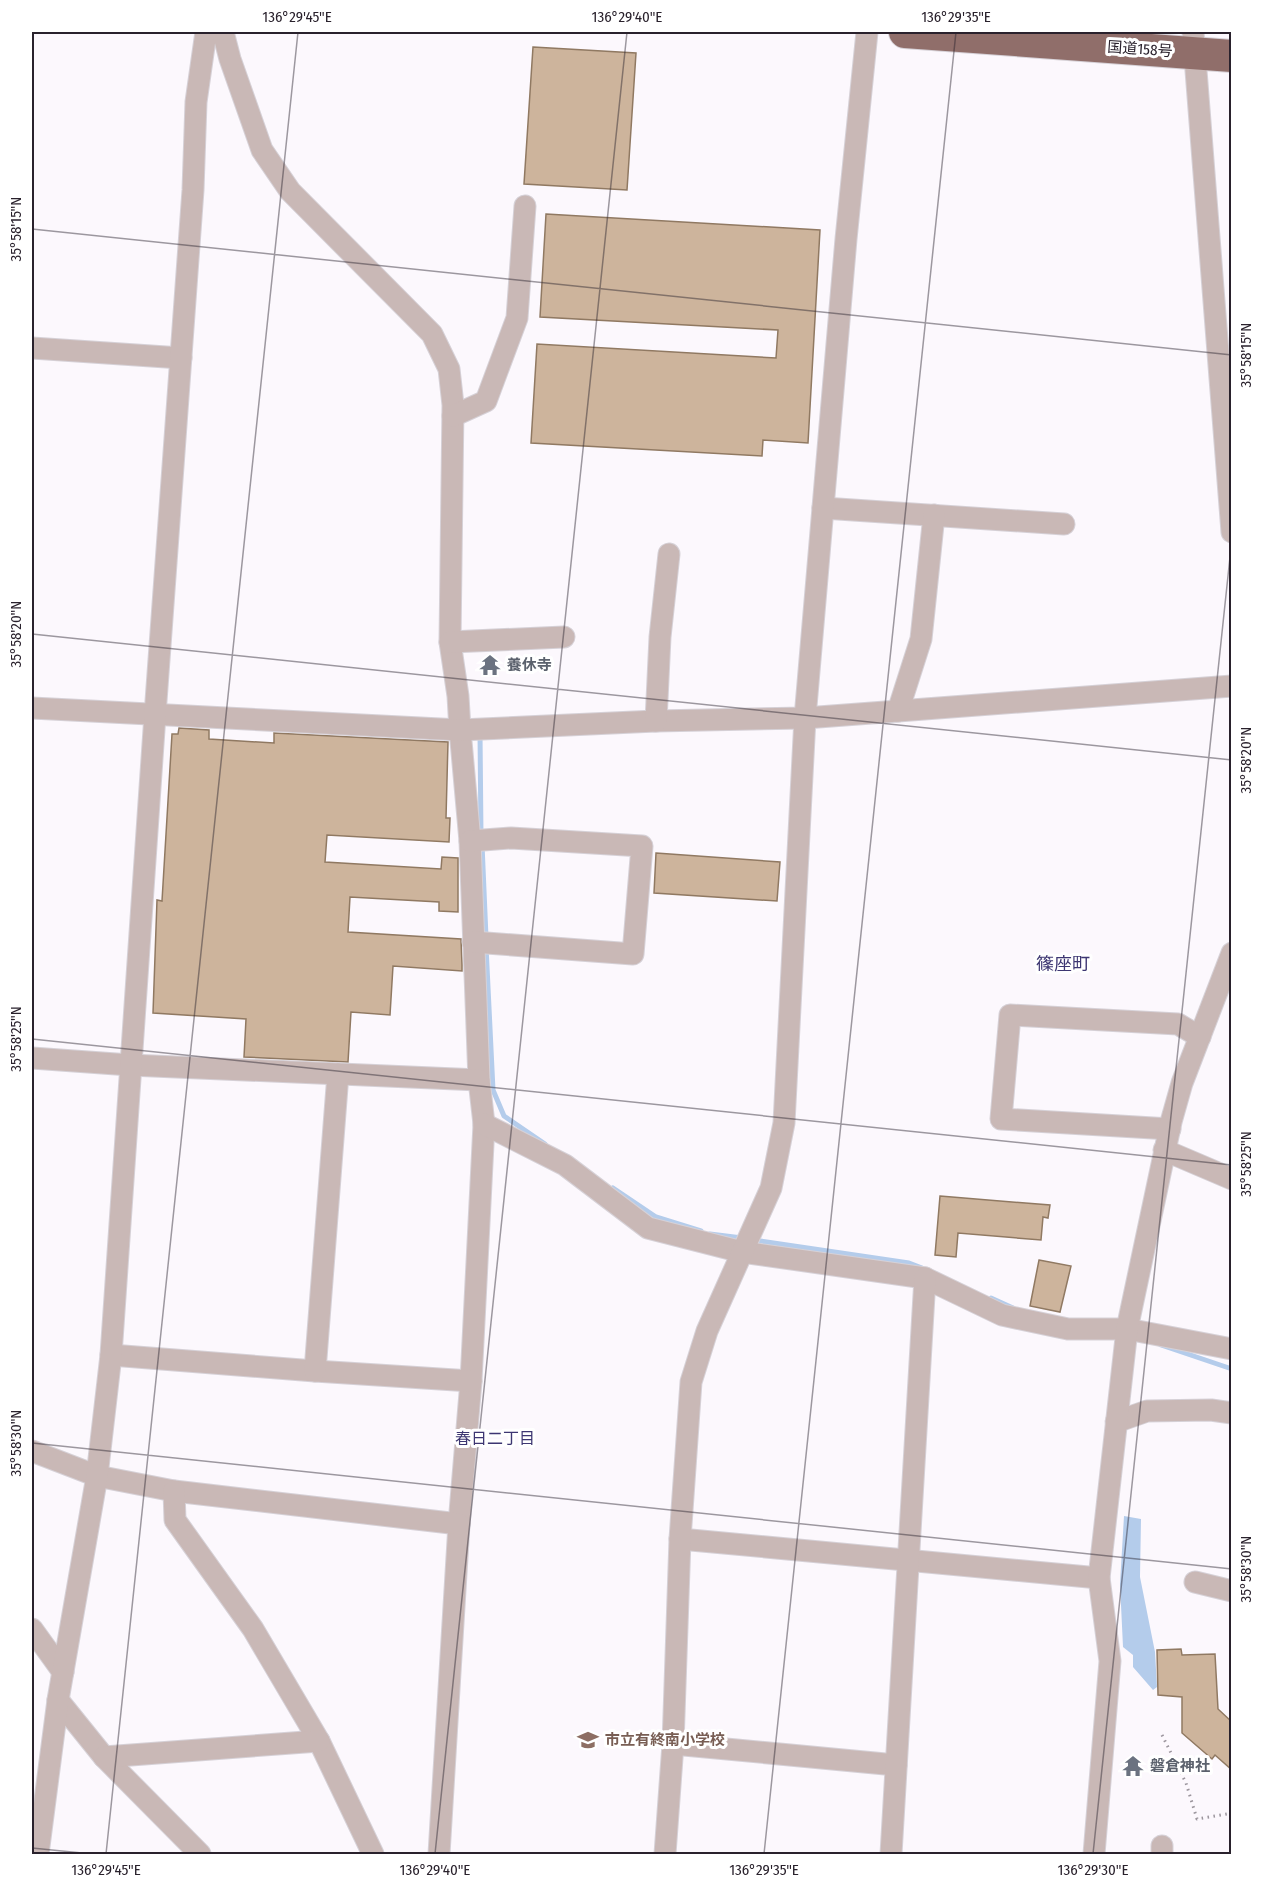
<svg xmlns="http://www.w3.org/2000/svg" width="1263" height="1886" font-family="'Fira Sans Condensed','Noto Sans JP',sans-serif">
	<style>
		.water { fill: #b4cceb }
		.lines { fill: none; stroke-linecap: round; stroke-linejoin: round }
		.stream { stroke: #b4cceb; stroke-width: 5 }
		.building { fill: #cdb49c; stroke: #907962; stroke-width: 1.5 }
		.minor-casing { stroke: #d6d1d7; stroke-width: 23 }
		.highway-casing { stroke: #d6d1d7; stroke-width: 34 }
		.path { stroke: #9b959d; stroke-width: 3; stroke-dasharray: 1.5 4.5; stroke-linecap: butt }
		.minor { stroke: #c9b8b6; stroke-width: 21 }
		.highway { stroke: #906e6a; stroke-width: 32 }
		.ticks { fill: none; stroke: #29212c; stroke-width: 1.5; stroke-opacity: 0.45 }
		.labels { text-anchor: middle; stroke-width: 6; stroke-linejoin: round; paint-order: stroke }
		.street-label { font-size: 15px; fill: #29212c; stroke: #fff }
		.worship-label { font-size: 15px; font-weight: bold; fill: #5b616d; stroke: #fff; text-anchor: start }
		.education-label { font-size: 15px; font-weight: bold; fill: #785e54; stroke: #fff; text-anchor: start }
		.neighbourhood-label { font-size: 16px; fill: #3d3672; stroke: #fff }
		.quarter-label { font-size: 18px; fill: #3d3672; stroke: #fff }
		.neatline { fill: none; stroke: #29212c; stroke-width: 2 }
		.ticks-label { font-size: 15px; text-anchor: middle; fill: #29212c }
	</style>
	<rect width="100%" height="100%" fill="#fcf8fd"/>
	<path class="water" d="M1124 1516 1141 1519 1140 1577 1155 1652 1157 1687 1153 1690 1133 1667V1655L1123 1647 1120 1584Z"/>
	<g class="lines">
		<g class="stream">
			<path d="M480 733 481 835"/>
			<path d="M482 844 486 937"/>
			<path d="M486 946 493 1090 504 1116 545 1144"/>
			<path d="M613 1188 656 1217 701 1231"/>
			<path d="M710 1234 742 1238"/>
			<path d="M754 1240 909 1263 922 1268"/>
			<path d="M991 1298 1013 1308"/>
			<path d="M1161 1345 1232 1369"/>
		</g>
	</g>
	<g class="building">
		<path d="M533 47 636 53 627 190 524 184Z"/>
		<path d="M546 214 820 230 808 443 763 440 762 456 531 443 537 344 776 358 778 330 540 317Z"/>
		<path d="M179 728 209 730V739L274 743V733L448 742 446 818H450L449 842 327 835 325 862 441 869 442 857 458 858V912L439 911V902L350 897 348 932 461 939 462 965V971L393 966 390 1015 351 1012 348 1062 244 1057 246 1019 153 1013 157 900 162 901 172 734H178Z"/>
		<path d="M656 853 780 862 777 901 654 893Z"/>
		<path d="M940 1196 1050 1205 1048 1218 1043 1217 1041 1240 958 1233 956 1257 935 1255Z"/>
		<path d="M1039 1260 1071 1266 1060 1312 1030 1306Z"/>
		<path d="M1181 1649 1182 1655 1215 1654 1218 1709 1232 1722V1770L1215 1755 1212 1759 1182 1733V1697L1158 1695 1157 1650Z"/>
	</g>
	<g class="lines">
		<defs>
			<g id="minor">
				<path d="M223 32 230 59 262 150 290 191 432 334 449 369 453 405 450 642 458 696 460 730 470 841 479 1080 484 1124 471 1381 459 1524 439 1854"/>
				<path d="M1193 32 1232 532"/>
				<path d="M32 348 181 358"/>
				<path d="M453 416 486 401 517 318 525 206"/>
				<path d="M823 508 1064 524"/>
				<path d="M450 642 564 637"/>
				<path d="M32 708 460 730 656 721 805 718 1232 686"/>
				<path d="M898 711 921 639 934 515"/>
				<path d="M656 721 660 637 669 554"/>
				<path d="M470 841 511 838 642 846 633 954 473 942"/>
				<path d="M32 1058 130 1065 479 1080"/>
				<path d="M484 1124 565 1165 648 1228 742 1252 925 1278 1002 1315 1068 1329H1127L1232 1349"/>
				<path d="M1170 1129 1001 1119 1010 1015 1178 1024 1200 1037"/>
				<path d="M1164 1150 1232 1179"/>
				<path d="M111 1355 315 1371 471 1381"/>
				<path d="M315 1371 338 1074"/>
				<path d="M1116 1422 1147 1411 1211 1410 1232 1413"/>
				<path d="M32 1451 97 1476 174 1491 459 1524"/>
				<path d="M174 1491 175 1520 253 1629 319 1741 373 1854"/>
				<path d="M680 1539 1099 1578"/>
				<path d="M1195 1582 1232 1591"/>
				<path d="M32 1629 63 1672"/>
				<path d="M58 1700 104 1757 200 1854"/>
				<path d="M673 1744 896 1765"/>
				<path d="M104 1757 319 1741"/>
				<path d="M38 1854 58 1700 97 1476 111 1355 155 715 193 190 196 102 206 32"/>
				<path d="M665 1854 673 1744 680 1539 691 1382 707 1331 771 1188 784 1123 805 718 846 239 867 32"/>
				<path d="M891 1854 925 1278"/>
				<path d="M1094 1854 1110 1661 1099 1578 1127 1329 1171 1122 1182 1083 1232 953"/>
				<path d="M1162 1854V1846"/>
			</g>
			<path id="highway" d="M905 32 1232 56"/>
		</defs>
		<use href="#minor" class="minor-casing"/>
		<use href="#highway" class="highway-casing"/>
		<path class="path" d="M1162 1735 1186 1783 1197 1819 1232 1813"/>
		<use href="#minor" class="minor"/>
		<use href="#highway" class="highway"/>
	</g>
	<path class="ticks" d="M32 229 1232 355M32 634 1232 760M32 1039 1232 1165M32 1443 1232 1569M32 1848 92 1854M106 1854 298 32M435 1854 627 32M764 1854 956 32M1093 1854 1232 538"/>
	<defs>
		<symbol id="temple-bare" viewBox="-9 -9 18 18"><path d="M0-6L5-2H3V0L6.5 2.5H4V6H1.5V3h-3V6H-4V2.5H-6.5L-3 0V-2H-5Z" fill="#6b7280" stroke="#fff" stroke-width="2.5" paint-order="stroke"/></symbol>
		<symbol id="school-bare" viewBox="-9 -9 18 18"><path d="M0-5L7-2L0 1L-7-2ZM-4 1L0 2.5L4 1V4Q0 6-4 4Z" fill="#8d6e63" stroke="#fff" stroke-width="2.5" paint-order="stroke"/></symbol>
	</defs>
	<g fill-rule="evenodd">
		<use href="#temple-bare" x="475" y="650" width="30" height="30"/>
		<use href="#school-bare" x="573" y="1725" width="30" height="30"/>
		<use href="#temple-bare" x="1118" y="1751" width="30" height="30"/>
	</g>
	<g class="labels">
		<g class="street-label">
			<text transform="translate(1140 49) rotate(4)" y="5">国道158号</text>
		</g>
		<g class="worship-label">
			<text x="507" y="670">養休寺</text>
			<text x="1150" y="1771">磐倉神社</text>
		</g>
		<g class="education-label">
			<text x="605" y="1745">市立有終南小学校</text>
		</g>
		<g class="neighbourhood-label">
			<text x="495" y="1444">春日二丁目</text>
		</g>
		<g class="quarter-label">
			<text x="1063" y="970">篠座町</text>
		</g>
	</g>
	<rect width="1263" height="1886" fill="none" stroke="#ffffff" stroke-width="66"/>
	<rect x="33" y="33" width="1197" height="1820" class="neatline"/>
	<g class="ticks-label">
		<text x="297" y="22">136°29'45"E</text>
		<text x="627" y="22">136°29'40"E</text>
		<text x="956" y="22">136°29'35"E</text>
		<text transform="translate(16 229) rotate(-90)" y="5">35°58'15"N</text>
		<text transform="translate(1246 355) rotate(-90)" y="5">35°58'15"N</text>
		<text transform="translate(16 634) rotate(-90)" y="5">35°58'20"N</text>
		<text transform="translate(1246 760) rotate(-90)" y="5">35°58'20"N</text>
		<text transform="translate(16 1039) rotate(-90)" y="5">35°58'25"N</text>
		<text transform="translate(1246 1164) rotate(-90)" y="5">35°58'25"N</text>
		<text transform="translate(16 1443) rotate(-90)" y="5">35°58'30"N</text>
		<text transform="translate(1246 1569) rotate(-90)" y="5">35°58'30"N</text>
		<text x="106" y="1875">136°29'45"E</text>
		<text x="435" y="1875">136°29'40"E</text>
		<text x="764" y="1875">136°29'35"E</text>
		<text x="1093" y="1875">136°29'30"E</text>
	</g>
</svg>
